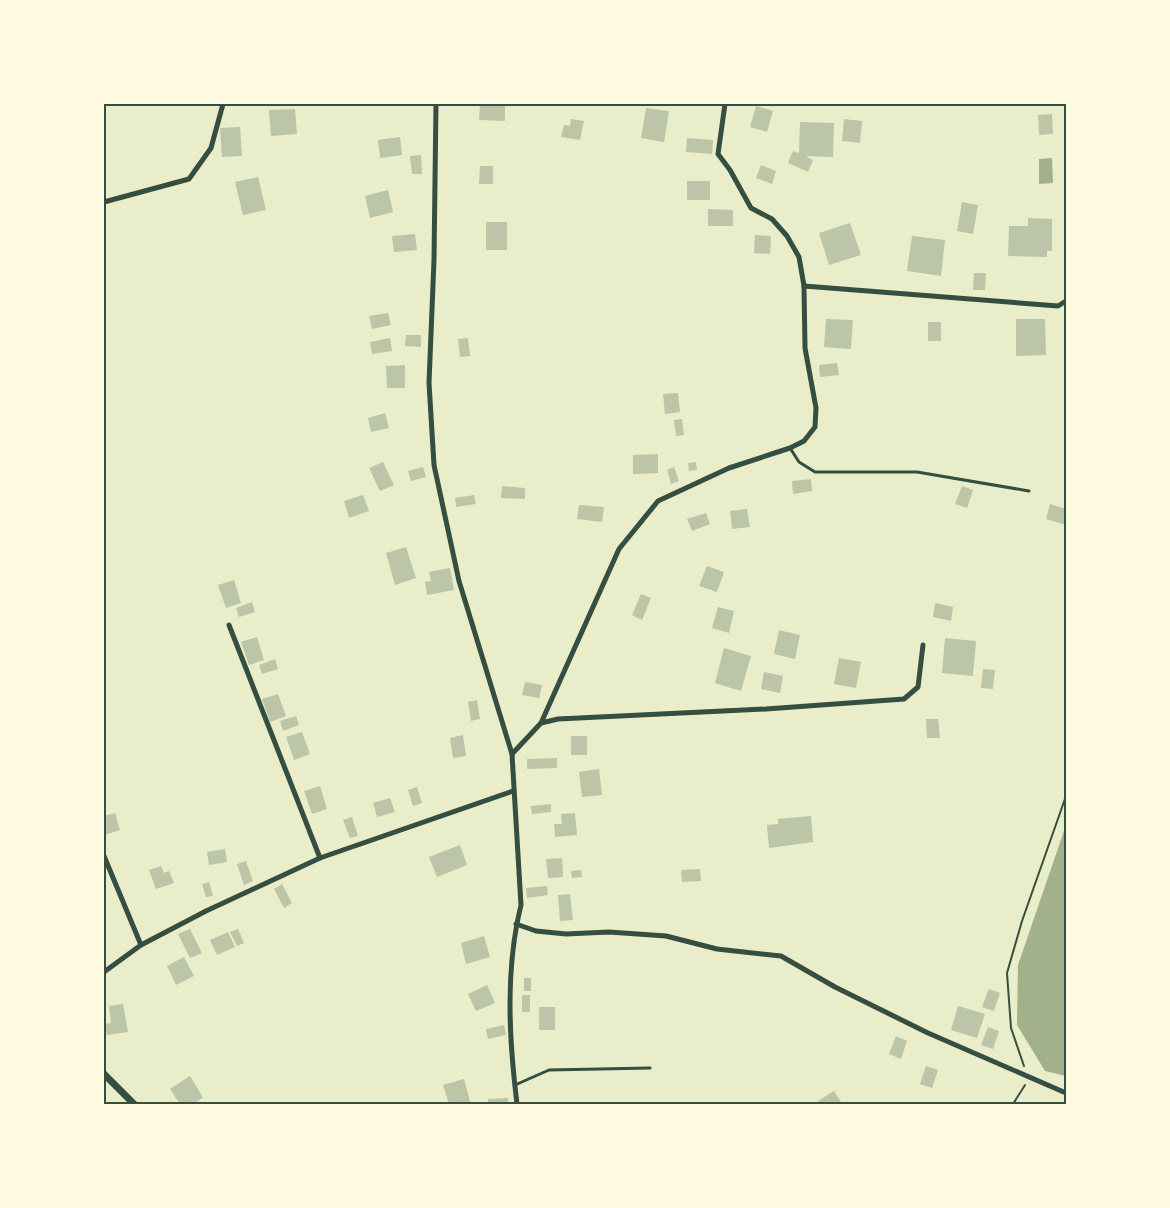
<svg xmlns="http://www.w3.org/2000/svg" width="1170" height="1208" font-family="Roboto,sans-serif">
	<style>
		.water { fill: #a3b18a }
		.building { fill: #bcc5a7 }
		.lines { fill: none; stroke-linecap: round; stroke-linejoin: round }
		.path { stroke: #344e41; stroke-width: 2 }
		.service { stroke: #344e41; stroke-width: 3 }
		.minor { stroke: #344e41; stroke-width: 5 }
		.tertiary { stroke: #344e41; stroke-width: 7 }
		.neatline { fill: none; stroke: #344e41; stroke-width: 2 }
	</style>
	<rect width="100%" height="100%" fill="#e9edc9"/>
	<g class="water">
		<path d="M1052 158 1053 183 1039 184V159Z"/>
		<path d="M1066 825V1076L1045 1071 1017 1025 1018 965Z"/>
	</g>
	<g class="building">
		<path d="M480 104H505V121L479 120Z"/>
		<path d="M756 106 773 111 767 132 750 127Z"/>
		<path d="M646 108 669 111 664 142 641 138Z"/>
		<path d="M295 109 297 134 271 136 269 110Z"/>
		<path d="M1052 114 1053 134 1039 135 1038 115Z"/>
		<path d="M571 119 584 121 580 140 561 137 564 125 570 126Z"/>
		<path d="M844 119 862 121 860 143 842 141Z"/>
		<path d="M800 122 834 123 833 157 806 156 813 160 808 172 788 163 793 151 799 153Z"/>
		<path d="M240 127 242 156 222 157 220 128Z"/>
		<path d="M400 137 402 155 380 158 378 140Z"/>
		<path d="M687 138 713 140 712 154 686 152Z"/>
		<path d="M421 155 422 174H412L410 156Z"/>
		<path d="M761 165 776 171 772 184 756 178Z"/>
		<path d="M480 166H493V184H479Z"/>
		<path d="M258 177 266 210 243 215 235 182Z"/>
		<rect x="687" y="181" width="23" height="19"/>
		<path d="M388 190 393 212 370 218 365 196Z"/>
		<path d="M962 202 978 205 973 234 957 231Z"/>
		<path d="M708 209 733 210V226H708Z"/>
		<path d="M1028 218 1052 219V251H1047V257L1008 256 1009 226H1028Z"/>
		<rect x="486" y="222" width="21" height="28"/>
		<path d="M850 223 861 255 829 265 819 233Z"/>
		<path d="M415 234 417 250 394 252 392 236Z"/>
		<path d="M755 235 771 236 770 254 754 253Z"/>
		<path d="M912 236 945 240 941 276 907 271Z"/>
		<path d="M974 273H986L985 290H973Z"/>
		<path d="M388 313 391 325 372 329 369 316Z"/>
		<path d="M826 319 853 320 851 349 824 347Z"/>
		<path d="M1016 319H1045L1046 355 1016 356Z"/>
		<rect x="928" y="322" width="13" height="19"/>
		<path d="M406 335H421V347L405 346Z"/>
		<path d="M390 338 392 351 372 354 370 342Z"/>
		<path d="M468 338 470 356 460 357 458 339Z"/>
		<path d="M837 363 839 375 820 377 819 365Z"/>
		<path d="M405 365V388H387L386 366Z"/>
		<path d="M678 393 680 412 665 414 663 394Z"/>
		<path d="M385 413 389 428 371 432 368 418Z"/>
		<path d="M682 419 684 435 676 436 674 420Z"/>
		<path d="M658 454V473L633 474V455Z"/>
		<path d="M383 462 394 485 380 491 369 468Z"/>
		<path d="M696 462 697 470 689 471 688 463Z"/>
		<path d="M423 467 426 477 411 481 408 471Z"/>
		<path d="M674 467 679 481 671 484 667 470Z"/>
		<path d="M811 479 812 491 793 494 792 481Z"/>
		<path d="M502 486 525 488V499L501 498Z"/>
		<path d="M962 486 973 490 967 508 955 504Z"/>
		<path d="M363 495 369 511 349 518 344 501Z"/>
		<path d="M474 495 476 504 456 507 455 498Z"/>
		<path d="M1050 504 1066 509V525L1046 519Z"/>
		<path d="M579 505 604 507 602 522 577 519Z"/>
		<path d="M747 509 750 527 732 529 730 511Z"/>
		<path d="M706 513 710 524 692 531 687 519Z"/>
		<path d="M406 547 416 578 395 585 386 553Z"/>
		<path d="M707 566 724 572 717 592 699 586Z"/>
		<path d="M450 568 454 590 427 595 425 582 431 581 429 572Z"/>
		<path d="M234 580 241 603 226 608 218 585Z"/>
		<path d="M641 594 651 598 642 620 632 615Z"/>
		<path d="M252 602 255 612 239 617 236 608Z"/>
		<path d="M935 603 953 607 951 621 933 617Z"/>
		<path d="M718 607 734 611 729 633 712 628Z"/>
		<path d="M779 630 800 635 795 659 774 654Z"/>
		<path d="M257 637 264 660 249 665 241 642Z"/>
		<path d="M945 638 976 641 973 676 942 673Z"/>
		<path d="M724 648 751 656 741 691 715 683Z"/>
		<path d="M839 658 861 662 856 688 834 684Z"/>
		<path d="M275 659 278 669 262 674 259 665Z"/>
		<path d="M983 669 995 670 993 689 981 688Z"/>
		<path d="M764 672 783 676 780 693 761 689Z"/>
		<path d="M525 682 542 685 539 698 522 695Z"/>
		<path d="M278 694 286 716 270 722 262 699Z"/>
		<path d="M477 700 480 719 471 721 468 702Z"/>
		<path d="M296 716 299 725 283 731 280 721Z"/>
		<path d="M926 719H938L940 738H927Z"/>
		<path d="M302 732 310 754 294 760 286 737Z"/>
		<path d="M463 735 466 756 453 758 450 738Z"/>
		<rect x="571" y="736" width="16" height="19"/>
		<path d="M557 758V768L527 769V759Z"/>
		<path d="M599 769 602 795 582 797 579 772Z"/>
		<path d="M320 786 327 809 312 814 304 791Z"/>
		<path d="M417 787 422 803 413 806 408 790Z"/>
		<path d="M390 798 395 812 377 817 373 803Z"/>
		<path d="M551 804V812L532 814 531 806Z"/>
		<path d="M115 813 120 830 104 835V816Z"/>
		<path d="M575 813 577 835 555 837 554 824H562L561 814Z"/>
		<path d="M811 816 813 842 769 848 767 825 778 824V819Z"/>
		<path d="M352 817 358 836 350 838 343 820Z"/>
		<path d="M460 845 467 865 437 877 429 857Z"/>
		<path d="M225 849 227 862 209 865 207 852Z"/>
		<path d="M562 858 563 877 548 878 546 859Z"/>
		<path d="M246 861 253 881 244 885 237 864Z"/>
		<path d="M161 866 164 873 169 871 174 883 156 889 149 870Z"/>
		<path d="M700 869 701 881 682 882 681 870Z"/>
		<path d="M581 870 582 877 572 878 571 871Z"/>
		<path d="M209 882 213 896 206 897 202 884Z"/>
		<path d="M282 884 292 903 284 908 274 889Z"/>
		<path d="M547 886 548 895 527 898 526 888Z"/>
		<path d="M570 894 573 920 560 921 558 895Z"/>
		<path d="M190 929 202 953 190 958 178 934Z"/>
		<path d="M238 929 244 943 237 946 230 932Z"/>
		<path d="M228 932 235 947 217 955 210 940Z"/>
		<path d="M484 936 490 957 466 964 461 943Z"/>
		<path d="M184 957 194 976 176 985 167 966Z"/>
		<rect x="524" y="978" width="7" height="13"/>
		<path d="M487 985 495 1003 476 1011 468 994Z"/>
		<path d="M989 989 1000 993 994 1011 982 1007Z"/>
		<rect x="522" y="995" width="8" height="17"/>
		<path d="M123 1004 128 1032 107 1035 105 1024 111 1023 109 1006Z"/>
		<path d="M958 1006 985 1014 977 1038 951 1030Z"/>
		<rect x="539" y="1007" width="16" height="23"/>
		<path d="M504 1025 506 1035 488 1039 486 1029Z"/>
		<path d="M988 1027 999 1031 993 1049 981 1045Z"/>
		<path d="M896 1036 907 1041 901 1059 889 1054Z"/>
		<path d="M926 1066 938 1070 932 1088 920 1084Z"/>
		<path d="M190 1076 203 1098 192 1104H180L170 1089Z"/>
		<path d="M464 1079 470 1102 449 1104 443 1085Z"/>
		<path d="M834 1091 841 1102 836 1104H820L818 1101Z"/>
		<path d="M508 1098V1104H488V1099Z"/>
	</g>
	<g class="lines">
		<g class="path">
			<path d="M1024 1066 1011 1028 1007 973 1022 921 1066 796"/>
			<path d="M1013 1104 1025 1085"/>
		</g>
		<g class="service">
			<path d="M790 448 799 462 815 472H917L1029 491"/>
			<path d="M515 1085 549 1070 650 1068"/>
		</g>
		<g class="minor">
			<path d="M436 104 434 260 429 383 434 465 459 581 512 754 521 905C505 970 509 1039 517 1104"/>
			<path d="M725 104 718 154 730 170 751 208 772 219 787 236 799 257 804 286 805 348 816 408 815 427 804 441 790 448 729 468 658 501 619 549 541 723 558 719 766 709 904 699 918 687 923 645"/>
			<path d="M104 202 189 179 211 148 223 104"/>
			<path d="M804 286 1058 306 1066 301"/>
			<path d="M229 625 320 858"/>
			<path d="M512 754 541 723"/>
			<path d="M104 856 141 945"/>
			<path d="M516 924 536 931 566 934 609 932 666 936 717 949 781 956 835 987 928 1033 1066 1093"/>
			<path d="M104 972 141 945 206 911 320 858 513 791"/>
		</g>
		<path class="tertiary" d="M104 1074 134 1104"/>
	</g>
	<rect width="1170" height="1208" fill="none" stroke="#fefae0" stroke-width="210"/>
	<rect x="105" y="105" width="960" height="998" class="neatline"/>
</svg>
